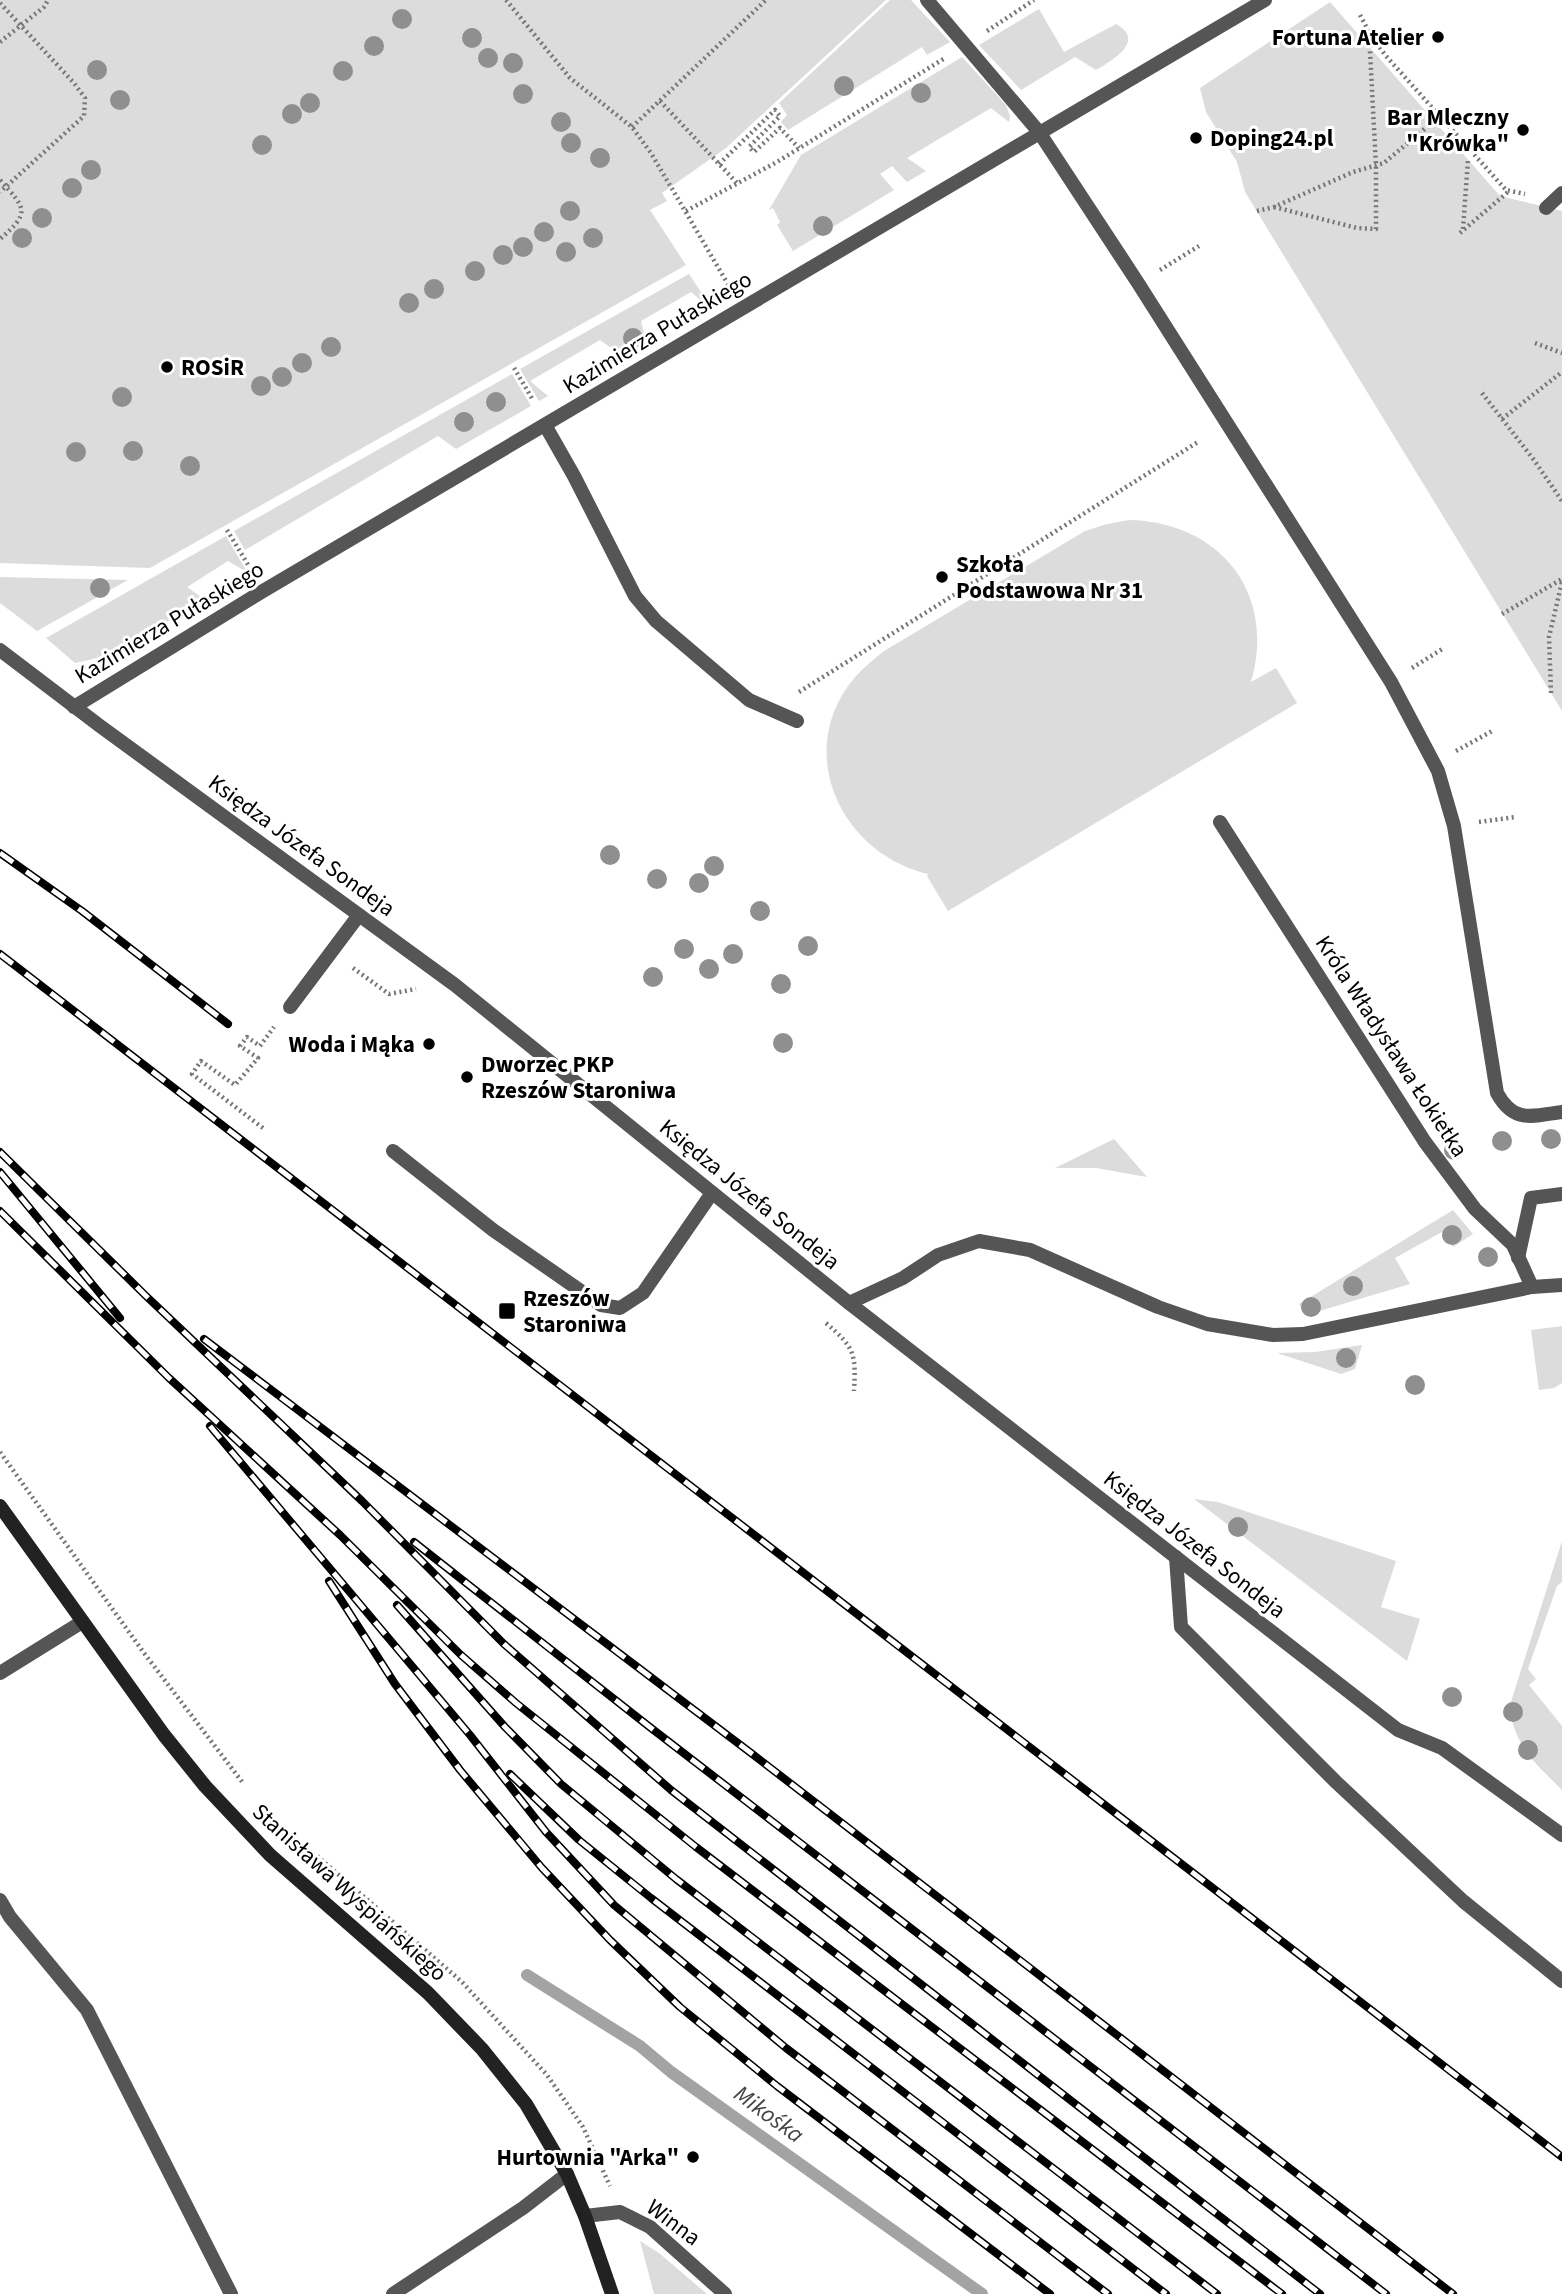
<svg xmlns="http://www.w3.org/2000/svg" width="1562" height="2294" font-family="'Source Sans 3',sans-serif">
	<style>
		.green { fill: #dcdcdc }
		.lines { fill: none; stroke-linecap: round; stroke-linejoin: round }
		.stream { stroke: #a3a3a3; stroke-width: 12 }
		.path { stroke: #777; stroke-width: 4.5; stroke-dasharray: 2 3.5; stroke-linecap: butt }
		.lane { stroke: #555; stroke-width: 14 }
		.street { stroke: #555; stroke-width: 14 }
		.secondary { stroke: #222; stroke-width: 14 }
		.rail-casing { stroke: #000; stroke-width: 8 }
		.rail { stroke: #fff; stroke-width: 5; stroke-dasharray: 16; stroke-linecap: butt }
		.tree { fill: #8f8f8f }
		.poi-dot { fill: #000; stroke: #fff; stroke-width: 2.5 }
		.labels { text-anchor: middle; stroke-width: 6; stroke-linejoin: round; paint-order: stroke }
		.poi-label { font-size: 23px; font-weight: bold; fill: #000; stroke: #fff; text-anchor: start }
		.street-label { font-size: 23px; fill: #000; stroke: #fff }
		.water-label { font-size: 24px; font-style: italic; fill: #444; stroke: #fff }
	</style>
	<rect width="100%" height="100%" fill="#fff"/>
	<g class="green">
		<path d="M0 0H886L726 148 662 193 667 201 650 210 686 265 150 568 0 563Z"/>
		<path d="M890 0H911L950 42 927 55 922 47 788 130 781 122 787 115 779 103Z"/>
		<path d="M1330 2 1500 196 1562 211V711L1245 192 1237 162 1206 112 1200 88Z"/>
		<path d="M1039 9 1064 52 1116 24C1147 41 1111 61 1096 70L1075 57 1021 90 979 45Z"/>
		<path d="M962 57 1006 105 1010 116 1009 122 991 108 907 158 926 171 907 182 892 166 880 174 894 190 793 251 777 225 780 222 773 208 769 210 801 155Z"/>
		<path d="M689 274 707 301 704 303 691 292 641 321 645 338 618 353 600 340 530 381 548 396 539 401 520 369Z"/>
		<path d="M512 374 531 406 456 449 438 436 245 550 234 531Z"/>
		<path d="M1129 520C1220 522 1277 593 1251 682L1276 668 1297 703 948 911 927 876 928 874C840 853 792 750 856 676 864 667 874 659 884 651L1085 531 1107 524Z"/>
		<path d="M226 536 247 572 228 561 187 587 204 599C164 623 123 655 75 663L46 638Z"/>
		<path d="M0 577 128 580 37 631 0 603Z"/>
		<path d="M1114 1139 1147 1177 1096 1168H1055Z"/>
		<path d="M1453 1210 1473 1234 1453 1247 1442 1232 1395 1258 1410 1284 1306 1315 1299 1304Z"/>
		<path d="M1562 1326V1383L1554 1388 1539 1390 1531 1330Z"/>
		<path d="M1362 1345 1355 1369 1341 1374 1277 1353 1315 1352Z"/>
		<path d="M1194 1499 1218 1502 1396 1561 1381 1607 1420 1619 1407 1661Z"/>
		<path d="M1562 1541V1582L1557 1586 1528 1669 1536 1679 1529 1685 1562 1726V1790C1534 1762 1517 1749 1509 1708Z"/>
		<path d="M640 2241 659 2253 707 2294H654Z"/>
	</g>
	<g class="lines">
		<path class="stream" d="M527 1975 640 2046 671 2072 982 2294"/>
		<g class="path">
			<path d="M506 0 570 78 632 127 651 153 729 286"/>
			<path d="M0 3 74 83 85 98 84 116 0 192"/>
			<path d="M987 31 1034 0"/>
			<path d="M1370 34 1386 56 1506 190 1525 194"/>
			<path d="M0 42 44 7 48 0"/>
			<path d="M660 101 737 183"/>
			<path d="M632 127 766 0"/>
			<path d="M719 164 775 110 780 116 749 147 754 152 780 128 799 148"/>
			<path d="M0 180C26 209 31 212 0 239"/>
			<path d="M1274 207 1357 228 1376 229V166L1369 32 1360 15"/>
			<path d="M686 211 777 162 945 58"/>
			<path d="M1257 211 1274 207 1353 172 1384 163 1434 121"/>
			<path d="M1463 229 1468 160"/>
			<path d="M1460 233 1509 191"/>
			<path d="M1160 270 1199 246"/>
			<path d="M1535 343 1562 353"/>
			<path d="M514 368 533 400"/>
			<path d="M1482 393 1534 460 1562 501"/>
			<path d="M1502 419 1562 372"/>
			<path d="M227 530 250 568"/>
			<path d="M1502 614 1562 579"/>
			<path d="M1412 668 1444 648"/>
			<path d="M799 692 1198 442"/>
			<path d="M1551 693 1549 637 1562 582"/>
			<path d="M1456 751 1494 730"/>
			<path d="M1479 822 1516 817"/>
			<path d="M353 968 389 994 416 989"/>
			<path d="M263 1128 192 1074 201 1061 235 1085 258 1058 240 1046 247 1037 260 1046 274 1027"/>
			<path d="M826 1323C855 1348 856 1354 854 1391"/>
			<path d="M0 1452 144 1653 243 1783"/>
			<path d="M317 1856 462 1982 547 2075 583 2127 610 2186"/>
		</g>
		<g class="lane">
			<path d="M927 0 1039 132 1138 283 1391 682 1438 771 1454 826 1497 1093C1514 1124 1532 1116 1562 1112"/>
			<path d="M1546 208 1562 193"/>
			<path d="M545 425 574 476 635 596 656 621 749 700 797 721"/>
			<path d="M1220 822 1425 1142 1475 1209 1513 1245 1532 1287"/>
			<path d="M290 1007 359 915"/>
			<path d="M393 1151 493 1230 601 1305 620 1308 643 1293 712 1193"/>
			<path d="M1518 1258 1531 1198 1562 1194"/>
			<path d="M849 1303 1398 1730 1442 1748 1562 1835"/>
			<path d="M1176 1557 1181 1627 1336 1782 1463 1901 1562 1981"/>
			<path d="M0 1900 10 1917 87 2010 231 2294"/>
			<path d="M393 2294 523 2208 567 2174"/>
		</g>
		<g class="street">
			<path d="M0 650 100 726 455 985 849 1303 903 1278 938 1255 979 1241 1030 1250 1158 1307 1207 1324 1273 1335 1303 1334 1532 1287 1562 1285"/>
			<path d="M74 707 263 591 1265 0"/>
			<path d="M0 1673 82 1622"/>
			<path d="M585 2216 620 2212 650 2227 725 2294"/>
		</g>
		<path class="secondary" d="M0 1506 164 1735 205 1786 270 1855 428 1993 482 2049 526 2104 567 2174 585 2216 612 2294"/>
		<defs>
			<g id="rail">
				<path d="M0 853 82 911 228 1024"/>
				<path d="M0 954 1562 2157"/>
				<path d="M0 1152 145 1295 362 1501 504 1644 671 1790 1320 2294"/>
				<path d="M0 1172 120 1318"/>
				<path d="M0 1211 169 1378 340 1535 461 1655 516 1703 696 1847 1282 2294"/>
				<path d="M204 1339 751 1753 1453 2294"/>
				<path d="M210 1426 470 1735 546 1832 614 1905 786 2048 1108 2294"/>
				<path d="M414 1542 651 1728 1386 2294"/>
				<path d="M329 1581 395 1684 460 1770 542 1868 610 1940 680 2007 777 2086 1050 2294"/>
				<path d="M397 1605 505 1727 561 1784 676 1879 1217 2294"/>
				<path d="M510 1774 579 1840 651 1898 1166 2294"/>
			</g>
		</defs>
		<use href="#rail" class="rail-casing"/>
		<use href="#rail" class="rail"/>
	</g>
	<g class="tree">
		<circle cx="402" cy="19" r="10"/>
		<circle cx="472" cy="38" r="10"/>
		<circle cx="374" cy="46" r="10"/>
		<circle cx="488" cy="58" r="10"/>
		<circle cx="513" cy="63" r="10"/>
		<circle cx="97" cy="70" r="10"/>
		<circle cx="343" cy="71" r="10"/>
		<circle cx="844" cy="86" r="10"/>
		<circle cx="921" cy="93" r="10"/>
		<circle cx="523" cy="94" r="10"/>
		<circle cx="120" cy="100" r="10"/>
		<circle cx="310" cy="103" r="10"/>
		<circle cx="292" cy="114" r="10"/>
		<circle cx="561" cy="122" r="10"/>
		<circle cx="571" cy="143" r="10"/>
		<circle cx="262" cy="145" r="10"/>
		<circle cx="600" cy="158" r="10"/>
		<circle cx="91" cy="170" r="10"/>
		<circle cx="72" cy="188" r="10"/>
		<circle cx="570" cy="211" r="10"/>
		<circle cx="42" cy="218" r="10"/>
		<circle cx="823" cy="226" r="10"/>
		<circle cx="544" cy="232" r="10"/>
		<circle cx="22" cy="238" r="10"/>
		<circle cx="593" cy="238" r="10"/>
		<circle cx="523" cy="247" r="10"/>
		<circle cx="566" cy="252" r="10"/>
		<circle cx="503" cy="255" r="10"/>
		<circle cx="475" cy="271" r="10"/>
		<circle cx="434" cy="289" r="10"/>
		<circle cx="409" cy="303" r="10"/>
		<circle cx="633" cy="338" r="10"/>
		<circle cx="331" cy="347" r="10"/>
		<circle cx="302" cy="363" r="10"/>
		<circle cx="282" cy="377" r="10"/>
		<circle cx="261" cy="386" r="10"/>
		<circle cx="122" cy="397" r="10"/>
		<circle cx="496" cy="402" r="10"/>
		<circle cx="464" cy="422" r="10"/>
		<circle cx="133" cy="451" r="10"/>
		<circle cx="76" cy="452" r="10"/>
		<circle cx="190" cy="466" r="10"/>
		<circle cx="100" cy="588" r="10"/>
		<circle cx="610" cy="855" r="10"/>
		<circle cx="714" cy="866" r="10"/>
		<circle cx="657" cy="879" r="10"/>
		<circle cx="699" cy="883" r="10"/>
		<circle cx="760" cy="911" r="10"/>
		<circle cx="808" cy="946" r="10"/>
		<circle cx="684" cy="949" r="10"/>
		<circle cx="733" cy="954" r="10"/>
		<circle cx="709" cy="969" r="10"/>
		<circle cx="653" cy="977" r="10"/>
		<circle cx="781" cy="984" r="10"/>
		<circle cx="783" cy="1043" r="10"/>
		<circle cx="1551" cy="1139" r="10"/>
		<circle cx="1502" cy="1141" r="10"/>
		<circle cx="1454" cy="1150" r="10"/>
		<circle cx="1452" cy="1235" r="10"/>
		<circle cx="1488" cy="1257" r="10"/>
		<circle cx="1353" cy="1286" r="10"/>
		<circle cx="1311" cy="1307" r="10"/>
		<circle cx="1346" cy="1358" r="10"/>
		<circle cx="1415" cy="1385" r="10"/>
		<circle cx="1238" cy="1527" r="10"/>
		<circle cx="1452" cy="1697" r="10"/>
		<circle cx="1513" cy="1712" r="10"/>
		<circle cx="1528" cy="1750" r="10"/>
	</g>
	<g class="poi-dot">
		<circle cx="1438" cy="37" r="7"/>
		<circle cx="1523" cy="130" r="7"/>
		<circle cx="1196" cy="138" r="7"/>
		<circle cx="167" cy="367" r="7"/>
		<circle cx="942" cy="577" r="7"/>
		<circle cx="429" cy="1044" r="7"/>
		<circle cx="467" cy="1077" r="7"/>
		<rect x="498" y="1302" width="18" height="18" rx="3.5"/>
		<circle cx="693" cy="2157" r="7"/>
	</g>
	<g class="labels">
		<g class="poi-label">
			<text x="1424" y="45" text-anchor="end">Fortuna Atelier</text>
			<text x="1509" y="125" text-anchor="end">Bar Mleczny<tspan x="1509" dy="26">"Krówka"</tspan></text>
			<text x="1210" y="146">Doping24.pl</text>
			<text x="181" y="375">ROSiR</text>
			<text x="956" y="572">Szkoła<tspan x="956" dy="26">Podstawowa Nr 31</tspan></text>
			<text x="415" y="1052" text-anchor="end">Woda i Mąka</text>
			<text x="481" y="1072">Dworzec PKP<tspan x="481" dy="26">Rzeszów Staroniwa</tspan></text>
			<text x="523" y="1306">Rzeszów<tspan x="523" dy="26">Staroniwa</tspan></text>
			<text x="679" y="2165" text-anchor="end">Hurtownia "Arka"</text>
		</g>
		<g class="street-label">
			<text transform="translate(657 332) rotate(-31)" y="8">Kazimierza Pułaskiego</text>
			<text transform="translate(169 622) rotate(-31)" y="8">Kazimierza Pułaskiego</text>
			<text transform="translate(302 845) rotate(36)" y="8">Księdza Józefa Sondeja</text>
			<text transform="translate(1392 1046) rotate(57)" y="8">Króla Władysława Łokietka</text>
			<text transform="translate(750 1194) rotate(39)" y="8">Księdza Józefa Sondeja</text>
			<text transform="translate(1195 1544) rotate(38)" y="8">Księdza Józefa Sondeja</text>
			<text transform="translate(350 1892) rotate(42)" y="8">Stanisława Wyspiańskiego</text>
			<text transform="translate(674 2222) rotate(37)" y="8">Winna</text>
		</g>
		<g class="water-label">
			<text transform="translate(769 2114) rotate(36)" y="8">Mikośka</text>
		</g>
	</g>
</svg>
